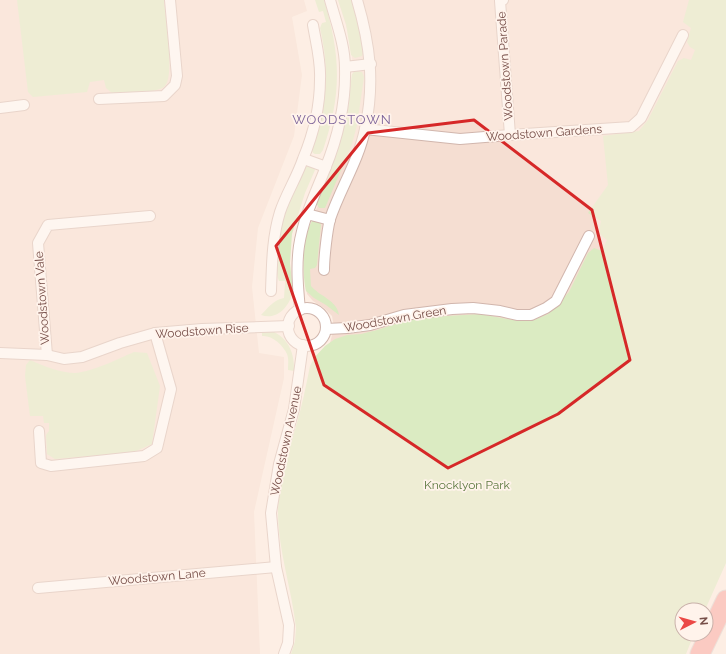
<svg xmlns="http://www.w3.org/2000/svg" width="726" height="654" font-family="Raleway,sans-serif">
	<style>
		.residential { fill: #f5ded2 }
		.green { fill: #dbebc2 }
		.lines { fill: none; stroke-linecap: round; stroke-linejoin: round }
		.street-casing { stroke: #d1b6ad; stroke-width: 12 }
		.highway-casing { stroke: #d9cecc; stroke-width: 21 }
		.street { stroke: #fff; stroke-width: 10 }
		.highway { stroke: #f99e99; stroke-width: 19 }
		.marked { fill: none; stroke: #d62828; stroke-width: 3; stroke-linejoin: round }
		.labels { text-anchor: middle; stroke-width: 3.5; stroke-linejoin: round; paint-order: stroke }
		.street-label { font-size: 12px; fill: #774f49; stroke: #fff3eb }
		.park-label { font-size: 12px; fill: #5a773d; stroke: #fff3eb }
		.neighbourhood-label { font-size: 13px; letter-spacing: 1px; fill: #7d649a; stroke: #fff3eb }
	</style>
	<rect width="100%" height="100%" fill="#fdeee4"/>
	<g class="residential">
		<path d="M0 0H304L307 11 292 17 302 75 294 136 258 228 252 287 259 353 284 357V378L254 512 260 654H0Z"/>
		<path d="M338 0H726L588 315 330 343 334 327 332 316 324 308 313 301 307 294 306 286 310 228 315 212 331 174 346 127 353 78 352 57 348 32Z"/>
	</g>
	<g class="green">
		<path d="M17 0H164C165 15 176 79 164 87 156 93 124 93 112 93L106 88 104 80 90 82 87 92 33 97 28 92Z"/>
		<path d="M315 0H324C341 56 342 94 323 150L320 154H315L313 153 312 151C317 129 324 106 325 84 327 65 324 46 320 28L322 23 326 22 323 11 319 12Z"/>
		<path d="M338 0H352L353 4 364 51 362 56 355 58 351 55 346 24Z"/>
		<path d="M689 0H726V563L705 610H682V634H694L686 654H291L295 641 296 628C292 589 278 551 278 511 278 481 288 454 296 426 302 406 306 386 310 366L314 358 325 346 335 339 347 335 361 334 377 330 414 318 480 314 519 321 534 320 548 314 569 292 588 253 594 248 602 251 607 240C598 234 599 231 601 221L588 213 608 185 603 136 639 131 648 120 678 61 684 58 691 60 695 50 690 47 687 42 691 28 683 22Z"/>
		<path d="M355 71 362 72 364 77 357 125 352 144 328 201 325 208H319L316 203C329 172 342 141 348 108 350 97 350 85 352 74Z"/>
		<path d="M307 165 313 167 315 170 305 193 292 234 290 263 293 291C290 306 277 321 261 315 268 308 273 300 284 298L285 283V281H279C273 268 281 224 285 210 290 196 297 181 303 167Z"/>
		<path d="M314 220 320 222 321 225 317 265 315 268 310 269 311 286C319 296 337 300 339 315L326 305 314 298 306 291C302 274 302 237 312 221Z"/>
		<path d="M262 329C285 331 295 350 294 371L288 370C288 365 289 359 287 354 283 345 272 335 262 336Z"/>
		<path d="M134 352 147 353 160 386 152 444 134 452 55 459 47 454 46 435 49 431V423H44L43 416H30L25 376 26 365 30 360C43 366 61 373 75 373 92 372 118 359 134 352Z"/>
	</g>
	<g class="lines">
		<defs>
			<g id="street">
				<path d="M503 0 500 1 510 135"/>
				<path d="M345 67 371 64"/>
				<path d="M99 99 164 96 175 85 177 76 170 0"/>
				<path d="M0 108 24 105"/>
				<path d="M365 129 460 139 510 135 631 127 641 118 683 35"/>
				<path d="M304 159 326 167"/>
				<path d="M307 214 330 220"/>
				<path d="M324 270C324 258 327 231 330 219 340 189 359 160 365 129 375 83 370 44 357 0"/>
				<path d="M271 291C272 264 272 238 280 212 286 194 297 177 303 159 313 135 320 106 320 79 321 61 316 43 313 25"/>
				<circle cx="307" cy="327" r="19"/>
				<path d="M300 310C298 289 296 267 299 246 303 219 315 194 325 169 338 137 346 102 345 68 345 45 336 22 330 0"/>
				<path d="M326 329 347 328 370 325 404 315 452 309 473 308 500 311 517 315H531L546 308 556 301 589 236"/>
				<path d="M0 353 47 355 64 359 82 357 120 343 155 333 202 329 289 326"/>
				<path d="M47 355 38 243 48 225 150 216"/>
				<path d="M39 431 41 463 51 466 144 456 157 448 171 389 155 333"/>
				<path d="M38 588 276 567"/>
				<path d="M284 654 288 643 289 625 276 567 271 513 279 464 294 409 303 345"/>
			</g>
			<path id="highway" d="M700 654 726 600"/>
		</defs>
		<use href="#street" class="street-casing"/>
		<use href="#highway" class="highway-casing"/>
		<use href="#street" class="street"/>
		<use href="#highway" class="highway"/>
	</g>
	<path d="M0 0H726V654H0ZM474 120 592 210 630 360 558 414 448 468 324 385 276 246 368 133Z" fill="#fdeee4" fill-opacity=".55" fill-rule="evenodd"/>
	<path class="marked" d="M474 120 592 210 630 360 558 414 448 468 324 385 276 246 368 133Z"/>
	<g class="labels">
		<g class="street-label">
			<text transform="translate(505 66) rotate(-94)" y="4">Woodstown Parade</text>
			<text transform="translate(544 133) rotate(-4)" y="4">Woodstown Gardens</text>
			<text transform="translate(42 298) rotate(-94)" y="4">Woodstown Vale</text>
			<text transform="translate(395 319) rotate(-10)" y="4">Woodstown Green</text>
			<text transform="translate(202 331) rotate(-4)" y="4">Woodstown Rise</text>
			<text transform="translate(286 441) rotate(-78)" y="4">Woodstown Avenue</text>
			<text transform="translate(157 577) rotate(-5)" y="4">Woodstown Lane</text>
		</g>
		<g class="park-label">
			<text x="467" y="489">Knocklyon Park</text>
		</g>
		<g class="neighbourhood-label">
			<text x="342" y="124">WOODSTOWN</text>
		</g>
	</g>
	<g transform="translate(694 622) rotate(84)"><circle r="19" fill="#fff3eb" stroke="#c9b1aa"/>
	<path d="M0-3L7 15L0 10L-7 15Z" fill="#eb4845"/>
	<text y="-6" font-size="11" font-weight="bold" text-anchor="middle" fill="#774f49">N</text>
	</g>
</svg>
